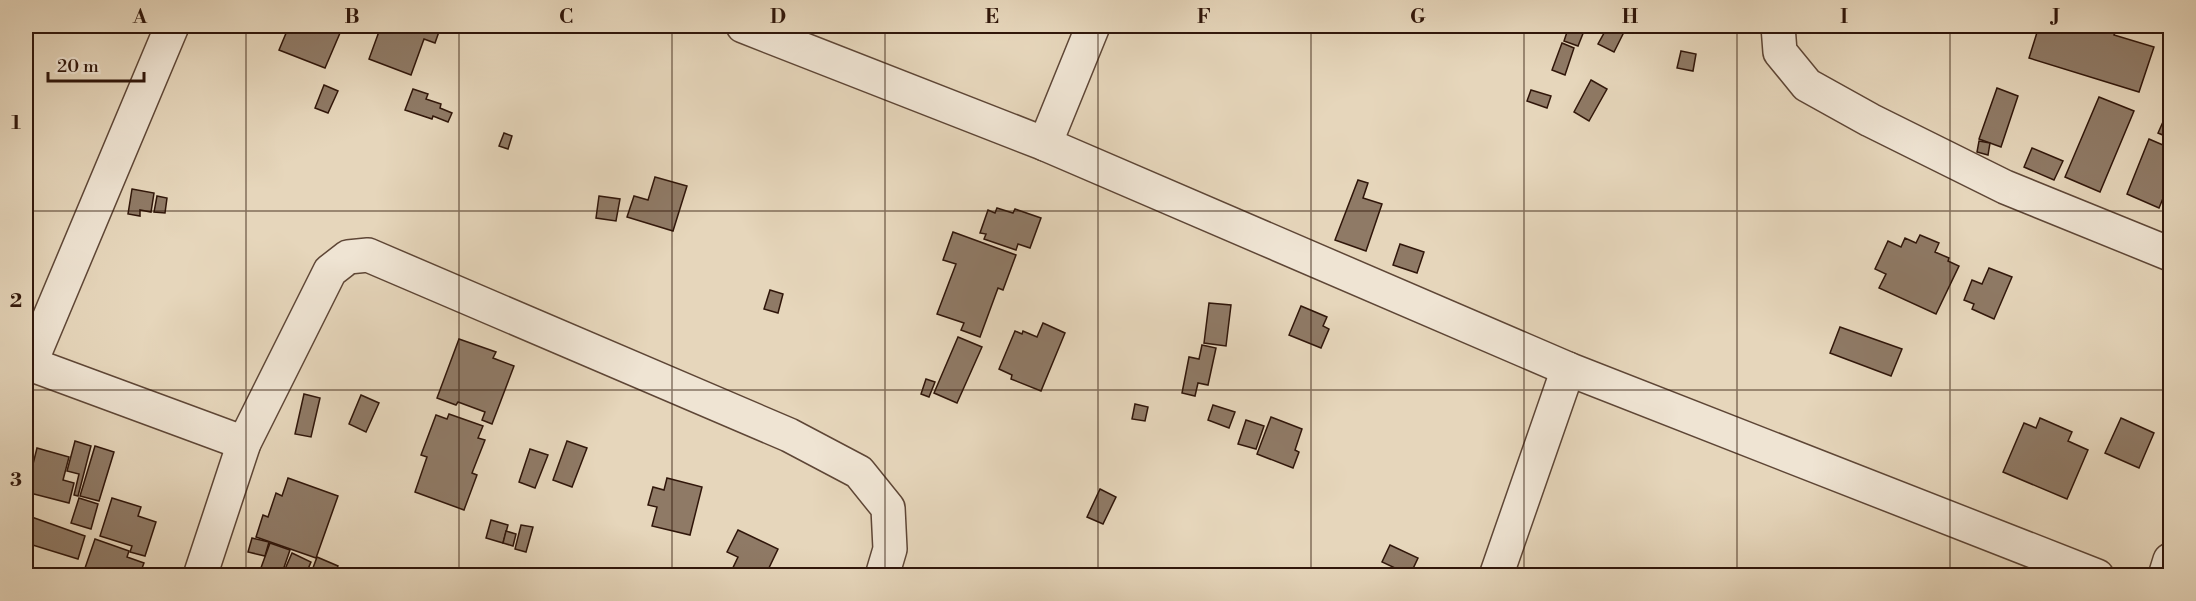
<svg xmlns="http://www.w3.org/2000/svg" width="2196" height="601" font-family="'Libre Bodoni',serif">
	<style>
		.building { fill: #8f7a66; stroke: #30160a; stroke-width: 1.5 }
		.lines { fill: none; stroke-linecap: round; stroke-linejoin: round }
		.minor-casing { stroke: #5e4636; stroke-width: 36 }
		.minor { stroke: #efe4d3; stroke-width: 33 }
		.grid { fill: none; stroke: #30160a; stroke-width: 1.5; stroke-opacity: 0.55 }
		.neatline { fill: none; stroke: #30160a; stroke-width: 2 }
		.grid-label { font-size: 20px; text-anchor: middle; font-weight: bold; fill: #30160a }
	</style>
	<rect width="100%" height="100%" fill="#e6d6bb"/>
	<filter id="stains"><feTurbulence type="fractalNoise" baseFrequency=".00333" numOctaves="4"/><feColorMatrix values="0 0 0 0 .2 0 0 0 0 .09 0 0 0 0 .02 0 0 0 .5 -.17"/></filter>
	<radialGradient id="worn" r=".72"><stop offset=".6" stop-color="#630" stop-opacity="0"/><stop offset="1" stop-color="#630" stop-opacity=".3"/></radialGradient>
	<g class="building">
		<path d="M234 26H246L244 33 233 31Z"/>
		<path d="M289 26H343L325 68 279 50Z"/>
		<path d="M381 26H441L435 43 424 39 411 75 369 59Z"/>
		<path d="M1217 26H1232L1230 30Z"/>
		<path d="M1569 26H1586L1578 46 1564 41Z"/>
		<path d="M1608 26H1627L1614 52 1598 44Z"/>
		<path d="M2039 26H2077L2085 28 2086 26H2116L2114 35 2154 47 2139 92 2029 58Z"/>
		<path d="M1562 43 1574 48 1565 75 1552 70Z"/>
		<path d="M1681 51 1696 54 1693 71 1677 68Z"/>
		<path d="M1591 80 1607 89 1589 121 1574 112Z"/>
		<path d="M324 85 338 91 328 113 315 108Z"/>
		<path d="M1997 88 2018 96 2001 147 1979 139Z"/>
		<path d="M413 89 428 94 426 99 441 104 440 108 452 113 448 122 433 116 432 119 405 110Z"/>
		<path d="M1531 90 1551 96 1547 108 1527 101Z"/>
		<path d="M2099 97 2134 111 2100 192 2065 177Z"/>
		<path d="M2170 106V138L2158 133Z"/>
		<path d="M504 133 512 136 508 149 499 146Z"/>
		<path d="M2149 139 2170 148V198L2164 196 2159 208 2127 194Z"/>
		<path d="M1979 141 1990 143 1988 155 1977 152Z"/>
		<path d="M2032 148 2063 161 2054 180 2024 167Z"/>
		<path d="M655 177 687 186 673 231 627 217 634 196 648 200Z"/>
		<path d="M1358 180 1368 183 1363 198 1382 204 1366 251 1335 240Z"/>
		<path d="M132 189 154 193 151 212 140 210V216L128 214Z"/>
		<path d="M157 196 167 198 165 213 154 212Z"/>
		<path d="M599 196 620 199 616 221 596 218Z"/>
		<path d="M997 208 1013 213 1015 209 1041 218 1030 248 1018 244 1016 250 984 239 986 234 980 233 988 210 995 213Z"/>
		<path d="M953 232 1016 255 1003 290 998 288 980 337 961 330 964 323 937 314 956 264 943 260Z"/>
		<path d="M1920 235 1939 243 1935 252 1949 258 1948 261 1959 266 1936 314 1879 288 1886 274 1875 269 1888 241 1901 247 1905 238 1916 243Z"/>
		<path d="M1400 244 1424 252 1417 273 1393 265Z"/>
		<path d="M1989 268 2012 277 1994 319 1972 309 1974 304 1964 300 1972 280 1982 284Z"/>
		<path d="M770 290 783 294 778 313 764 309Z"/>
		<path d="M1209 303 1231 305 1226 346 1204 343Z"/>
		<path d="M1301 306 1327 317 1323 326 1329 329 1321 348 1289 335Z"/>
		<path d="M1043 323 1065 333 1041 391 1011 379 1012 375 999 369 1015 331 1022 334 1023 331 1037 337Z"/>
		<path d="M1840 327 1902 349 1891 376 1830 353Z"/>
		<path d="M958 337 982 347 957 403 934 393Z"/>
		<path d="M459 339 496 352 493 358 514 366 492 424 482 420 485 412 458 402 456 405 437 398Z"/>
		<path d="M1202 345 1216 348 1208 385 1198 383 1195 396 1182 393 1189 357 1199 359Z"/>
		<path d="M926 379 935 382 929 397 921 394Z"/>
		<path d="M304 394 320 398 311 437 295 434Z"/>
		<path d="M361 395 379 403 366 432 349 424Z"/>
		<path d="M1135 404 1148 407 1145 421 1132 419Z"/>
		<path d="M1213 405 1235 412 1229 428 1208 420Z"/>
		<path d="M449 414 483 426 478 438 485 440 472 473 477 475 464 510 415 492 427 457 421 455 436 415 447 419Z"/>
		<path d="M1271 417 1302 429 1295 450 1299 452 1293 468 1257 454Z"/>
		<path d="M2040 418 2072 432 2068 441 2088 450 2067 499 2003 472 2024 423 2036 428Z"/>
		<path d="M2121 418 2154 433 2139 468 2105 453Z"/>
		<path d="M1246 420 1264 426 1256 449 1238 444Z"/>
		<path d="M75 441 91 446 78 496 74 495 79 474 67 471Z"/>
		<path d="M567 441 587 448 572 487 553 480Z"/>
		<path d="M95 446 114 452 99 501 80 496Z"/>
		<path d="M37 448 69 457 63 480 74 483 69 503 26 492Z"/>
		<path d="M530 449 548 455 535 488 519 482Z"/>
		<path d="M288 478 338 496 316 558 256 537 263 515 268 517 276 493 282 496Z"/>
		<path d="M667 478 702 487 690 535 652 526 657 507 648 505 653 487 664 490Z"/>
		<path d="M1100 489 1116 497 1103 524 1087 517Z"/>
		<path d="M79 498 98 504 91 529 71 523Z"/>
		<path d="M112 498 141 507 138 516 156 522 145 556 130 552 132 546 100 536Z"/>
		<path d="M26 515 85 536 78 559 26 543Z"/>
		<path d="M491 520 508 525 503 543 486 538Z"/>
		<path d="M521 525 533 527 526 552 515 549Z"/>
		<path d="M738 530 778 549 766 574 760 571 758 576H729L738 557 727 552Z"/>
		<path d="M506 531 516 534 513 546 503 543Z"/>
		<path d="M252 538 269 542 265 556 248 552Z"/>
		<path d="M95 539 129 551 127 557 144 563 139 576H97L84 571Z"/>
		<path d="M270 543 290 550 281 576H258Z"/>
		<path d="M1390 545 1418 558 1410 575 1382 562Z"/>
		<path d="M292 553 311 562 305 576H282Z"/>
		<path d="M317 557 338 566 334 576H310Z"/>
	</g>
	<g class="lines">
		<defs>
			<g id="minor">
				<path d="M172 26 30 364 244 443"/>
				<path d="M743 26 1045 144 1568 369 2097 576"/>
				<path d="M1778 26 1780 52 1807 85 1870 120 2005 187 2170 254"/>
				<path d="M1045 144 1093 26"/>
				<path d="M200 576 244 443 330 271 348 257 368 255 789 435 859 472 888 508 890 549 882 576"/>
				<path d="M1496 576 1568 369"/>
				<path d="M2165 576 2170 560"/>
			</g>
		</defs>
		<use href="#minor" class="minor-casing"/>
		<use href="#minor" class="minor"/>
	</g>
	<path class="grid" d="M246 26V576M459 26V576M672 26V576M885 26V576M1098 26V576M1311 26V576M1524 26V576M1737 26V576M1950 26V576M26 211H2170M26 390H2170"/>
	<rect width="2196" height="601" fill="none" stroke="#e6d6bb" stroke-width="66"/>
	<path d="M48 72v9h96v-9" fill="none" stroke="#30160a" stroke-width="3"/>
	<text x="57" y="72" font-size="18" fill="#30160a" stroke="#efe4d3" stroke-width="4.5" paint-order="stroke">20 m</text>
	<rect x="33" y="33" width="2130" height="535" class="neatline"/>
	<g class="grid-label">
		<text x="140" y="23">A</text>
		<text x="352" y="23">B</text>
		<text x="566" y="23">C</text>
		<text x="778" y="23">D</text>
		<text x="992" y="23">E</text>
		<text x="1204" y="23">F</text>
		<text x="1418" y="23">G</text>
		<text x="1630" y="23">H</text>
		<text x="1844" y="23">I</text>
		<text x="2056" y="23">J</text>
		<text x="16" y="129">1</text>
		<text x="16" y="307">2</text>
		<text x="16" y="486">3</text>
	</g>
	<rect width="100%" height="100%" filter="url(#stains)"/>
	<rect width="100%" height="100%" fill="url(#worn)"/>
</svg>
